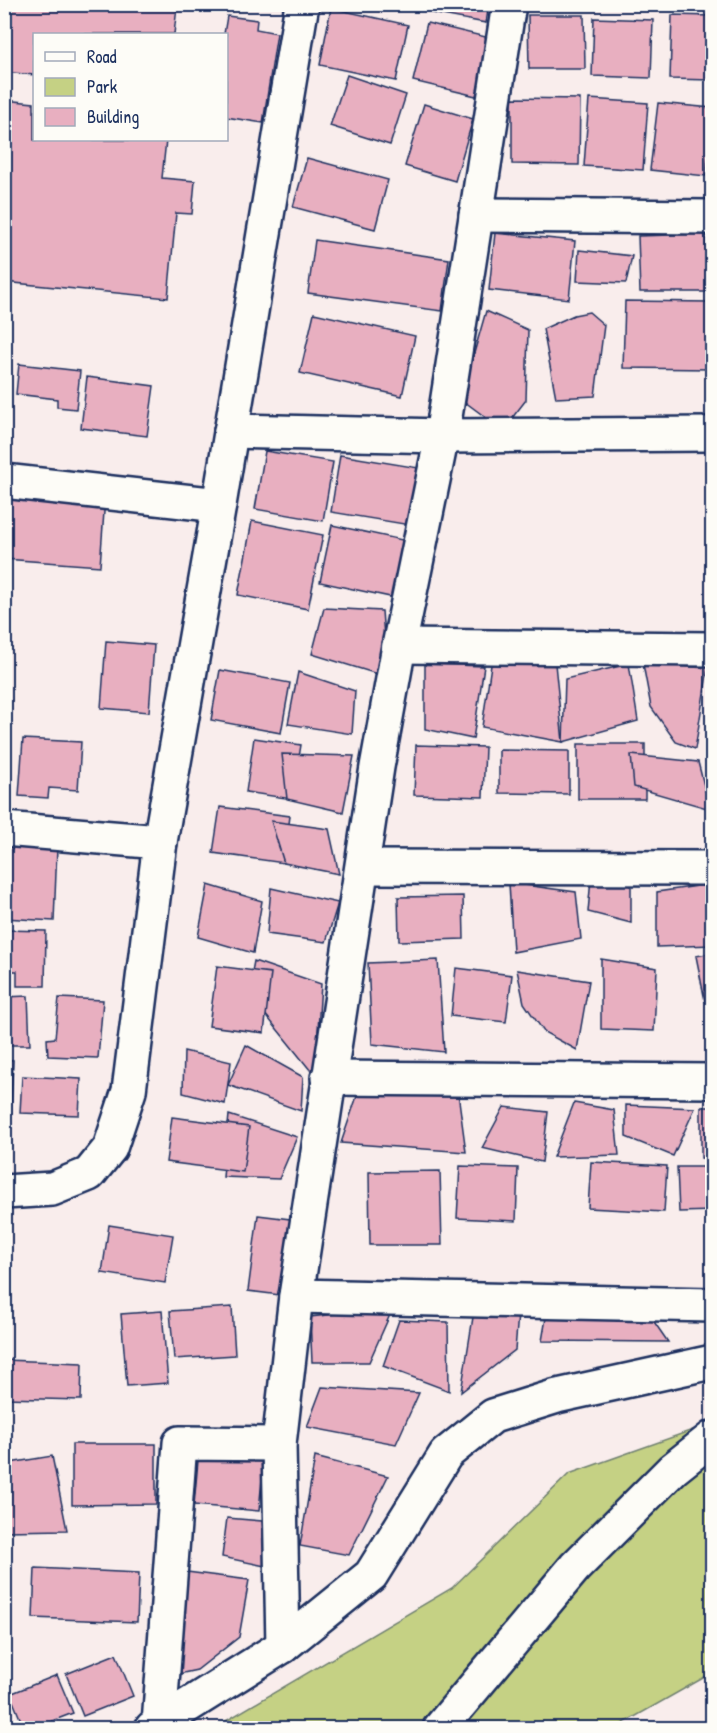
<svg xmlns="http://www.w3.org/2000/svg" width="717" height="1733" font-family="'Patrick Hand',sans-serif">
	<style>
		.green { fill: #c5d184; stroke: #708071; stroke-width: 1.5 }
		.building { fill: #e8afc0; stroke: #1b2f5e; stroke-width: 1.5 }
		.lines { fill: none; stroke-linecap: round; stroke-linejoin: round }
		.street-casing { stroke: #1b2f5e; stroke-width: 38 }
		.street { stroke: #fdfcf7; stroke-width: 33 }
	</style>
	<rect width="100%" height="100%" fill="#f9edec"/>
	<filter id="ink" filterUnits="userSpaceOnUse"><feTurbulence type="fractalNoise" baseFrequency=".0167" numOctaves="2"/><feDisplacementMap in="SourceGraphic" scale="12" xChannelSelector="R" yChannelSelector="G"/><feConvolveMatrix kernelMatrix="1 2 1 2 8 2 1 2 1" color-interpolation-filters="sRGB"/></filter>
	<g filter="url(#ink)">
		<path class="green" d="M712 1423V1673L615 1728H214L452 1588 569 1474Z"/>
		<g class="building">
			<path d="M4 4H153L177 7 174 34H34V75L4 72Z"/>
			<path d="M433 4H489L486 23 431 13Z"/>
			<path d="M331 8 408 25 396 81 320 65Z"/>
			<path d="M528 15H584L585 69H529Z"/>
			<path d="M672 15 712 16V80L670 79Z"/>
			<path d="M227 16 257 20 256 29 277 33 263 123 226 117V34H224Z"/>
			<path d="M594 18 653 20 651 78 592 76Z"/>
			<path d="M427 23 490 38 476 96 413 81Z"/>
			<path d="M347 75 406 95 390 145 330 126Z"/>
			<path d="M512 98 580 99 579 165 512 164Z"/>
			<path d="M589 99 648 103 643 170 584 166Z"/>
			<path d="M4 100 34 103V140H166L162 178 195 181 192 214 176 213 168 298 4 282Z"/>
			<path d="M658 103 712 108 706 176 650 170Z"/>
			<path d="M424 104 473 119 455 181 405 166Z"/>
			<path d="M307 158 388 180 375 229 293 207Z"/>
			<path d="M495 233 575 241 569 299 489 290Z"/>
			<path d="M706 234 707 292H640L638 236Z"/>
			<path d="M315 240 449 259 442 311 308 293Z"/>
			<path d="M579 250 632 256 626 283 577 281Z"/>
			<path d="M625 301 711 302V369L623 368Z"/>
			<path d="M486 311 528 330 526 400 512 418 488 419 461 399Z"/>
			<path d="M589 312 604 325 595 396 556 398 543 329 574 315Z"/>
			<path d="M314 313 415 336 402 396 300 373Z"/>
			<path d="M19 364 80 371 76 409 57 407V399L16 394Z"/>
			<path d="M87 377 154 386 147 436 81 428Z"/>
			<path d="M265 451 333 462 323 521 255 509Z"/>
			<path d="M340 455 419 468 410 525 331 512Z"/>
			<path d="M4 491 105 498 100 566 4 559Z"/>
			<path d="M252 521 323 535 308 609 238 595Z"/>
			<path d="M332 525 407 541 395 598 320 582Z"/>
			<path d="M324 608 382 611 387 677 312 654Z"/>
			<path d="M106 641 154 645 149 712 101 708Z"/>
			<path d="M425 664 484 666 473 739 425 729Z"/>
			<path d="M555 664 563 742 482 727 491 665Z"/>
			<path d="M629 664 638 721 563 742 565 679Z"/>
			<path d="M643 664 708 668 695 749 676 742 651 707Z"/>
			<path d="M220 670 290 683 281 733 211 720Z"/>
			<path d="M298 672 355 691 352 734 288 724Z"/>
			<path d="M254 738 301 745 292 799 246 792Z"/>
			<path d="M23 739 81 742 78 790 49 788 48 798 19 796Z"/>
			<rect x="578" y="744" width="67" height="55"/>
			<path d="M416 745 485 747 483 797 414 795Z"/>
			<path d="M499 750 569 751V794L499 793Z"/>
			<path d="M282 754 354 756 343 812 287 799Z"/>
			<path d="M631 755 698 762 710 809 634 787Z"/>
			<path d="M220 807 290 816 284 863 213 853Z"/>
			<path d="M271 821 329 829 339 874 284 863Z"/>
			<path d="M4 839 57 848 54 921 4 918Z"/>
			<path d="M631 877V923L588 912 591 879Z"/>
			<path d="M509 883 576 892 581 939 513 952Z"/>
			<path d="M712 884V945L657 947V892Z"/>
			<path d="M208 885 262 901 253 953 198 937Z"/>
			<path d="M271 888 338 903 326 942 267 934Z"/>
			<path d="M463 896 464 939 399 941 398 897Z"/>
			<path d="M4 930 46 931 45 986H17V971H4Z"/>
			<path d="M712 953V1000L705 1001 696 956Z"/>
			<path d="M601 959 657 968 654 1031 601 1029Z"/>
			<path d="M438 960 444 1052 372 1044 368 963Z"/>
			<path d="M254 961 321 984 315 1076 248 993Z"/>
			<path d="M217 966 271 973 264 1033 209 1026Z"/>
			<path d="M456 968 512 975 506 1022 451 1016Z"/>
			<path d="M517 970 589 981 577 1050 544 1032 524 1003Z"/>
			<path d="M28 996 30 1045H4V997Z"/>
			<path d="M59 998 103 1000 98 1058 48 1056 47 1039 55 1038Z"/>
			<path d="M246 1045 303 1077 301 1111 228 1085Z"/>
			<path d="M184 1051 231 1062 225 1104 183 1093Z"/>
			<path d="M4 1059 13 1060 10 1128 4 1127Z"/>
			<path d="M22 1076 81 1079 79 1115 20 1113Z"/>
			<path d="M458 1093 466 1152 341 1143 357 1096Z"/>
			<path d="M574 1103 614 1110 619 1155 553 1157Z"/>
			<path d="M626 1105 695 1108 673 1156 626 1137Z"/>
			<path d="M504 1107 548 1112 542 1162 482 1148Z"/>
			<path d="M701 1107H712V1159L701 1158Z"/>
			<path d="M229 1115 297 1137 279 1179 223 1177Z"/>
			<path d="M172 1117 249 1127 243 1172 166 1162Z"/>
			<path d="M591 1162 667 1166 664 1212 588 1208Z"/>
			<path d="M460 1166 518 1168 516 1221 457 1218Z"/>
			<path d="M677 1167H712V1211L679 1212Z"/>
			<path d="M440 1171 442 1245H370L369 1172Z"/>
			<path d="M258 1215 298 1220 288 1296 248 1291Z"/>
			<path d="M109 1225 173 1235 165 1283 102 1273Z"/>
			<path d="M232 1307 235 1355 174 1359 170 1311Z"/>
			<path d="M393 1308 369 1362H312L310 1317Z"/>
			<path d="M162 1311 168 1383 127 1386 121 1314Z"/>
			<path d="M474 1311 518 1314 515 1350 461 1392Z"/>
			<path d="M650 1316 668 1342 542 1341 546 1318Z"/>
			<path d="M399 1320 448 1322 449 1391 383 1366Z"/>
			<path d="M4 1360 82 1363 81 1400 4 1398Z"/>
			<path d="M322 1387 419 1393 396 1444 307 1427Z"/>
			<path d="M72 1444H156V1504L72 1505Z"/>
			<path d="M199 1450 264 1456 259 1511 194 1505Z"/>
			<path d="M52 1456 67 1530 4 1531V1464Z"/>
			<path d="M315 1457 388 1476 349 1555 300 1546Z"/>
			<path d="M227 1518 262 1521 265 1566 222 1557Z"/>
			<path d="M35 1568 139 1573 137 1622 33 1618Z"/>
			<path d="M187 1572 249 1580 239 1637 197 1670 174 1675Z"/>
			<path d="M116 1654 133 1696 83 1716 66 1674Z"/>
			<path d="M57 1675 73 1713 34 1728H24L10 1694Z"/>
		</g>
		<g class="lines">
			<defs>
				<g id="street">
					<path d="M476 215 712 217"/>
					<path d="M231 431 442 436 712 434"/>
					<path d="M4 481 219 505"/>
					<path d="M399 646 712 649"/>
					<path d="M4 829 160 842"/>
					<path d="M363 867 712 868"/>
					<path d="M328 1078 712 1081"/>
					<path d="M4 1192 52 1189 89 1174 110 1148 129 1091 160 842 219 505 302 4"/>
					<path d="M296 1296 712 1305"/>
					<path d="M283 1646 279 1444 296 1296 377 767 399 646 442 436 509 4"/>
					<path d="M159 1724 180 1443 279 1444"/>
					<path d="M152 1728 283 1646 371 1575 446 1454 493 1416 557 1396 712 1362"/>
					<path d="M440 1728 575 1567 673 1469 712 1438"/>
				</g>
			</defs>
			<use href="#street" class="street-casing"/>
			<use href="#street" class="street"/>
		</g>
	</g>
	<rect width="717" height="1733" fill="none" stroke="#fdfcf7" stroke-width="24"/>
	<rect x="12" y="12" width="693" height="1709" fill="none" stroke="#1b2f5e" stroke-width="2" filter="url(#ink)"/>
	<rect x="33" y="33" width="195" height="108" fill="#fdfcf7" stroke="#a3aaba" stroke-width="1.5"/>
	<rect x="45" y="52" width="30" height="9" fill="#fdfcf7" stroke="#a3aaba" stroke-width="1.5"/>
	<text x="87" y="63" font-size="18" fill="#1b2f5e">Road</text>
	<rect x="45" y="78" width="30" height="18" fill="#c5d184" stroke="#a3aaba" stroke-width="1.5"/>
	<text x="87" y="93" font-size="18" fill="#1b2f5e">Park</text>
	<rect x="45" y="108" width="30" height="18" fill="#e8afc0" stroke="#a3aaba" stroke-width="1.5"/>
	<text x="87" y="123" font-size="18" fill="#1b2f5e">Building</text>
</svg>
